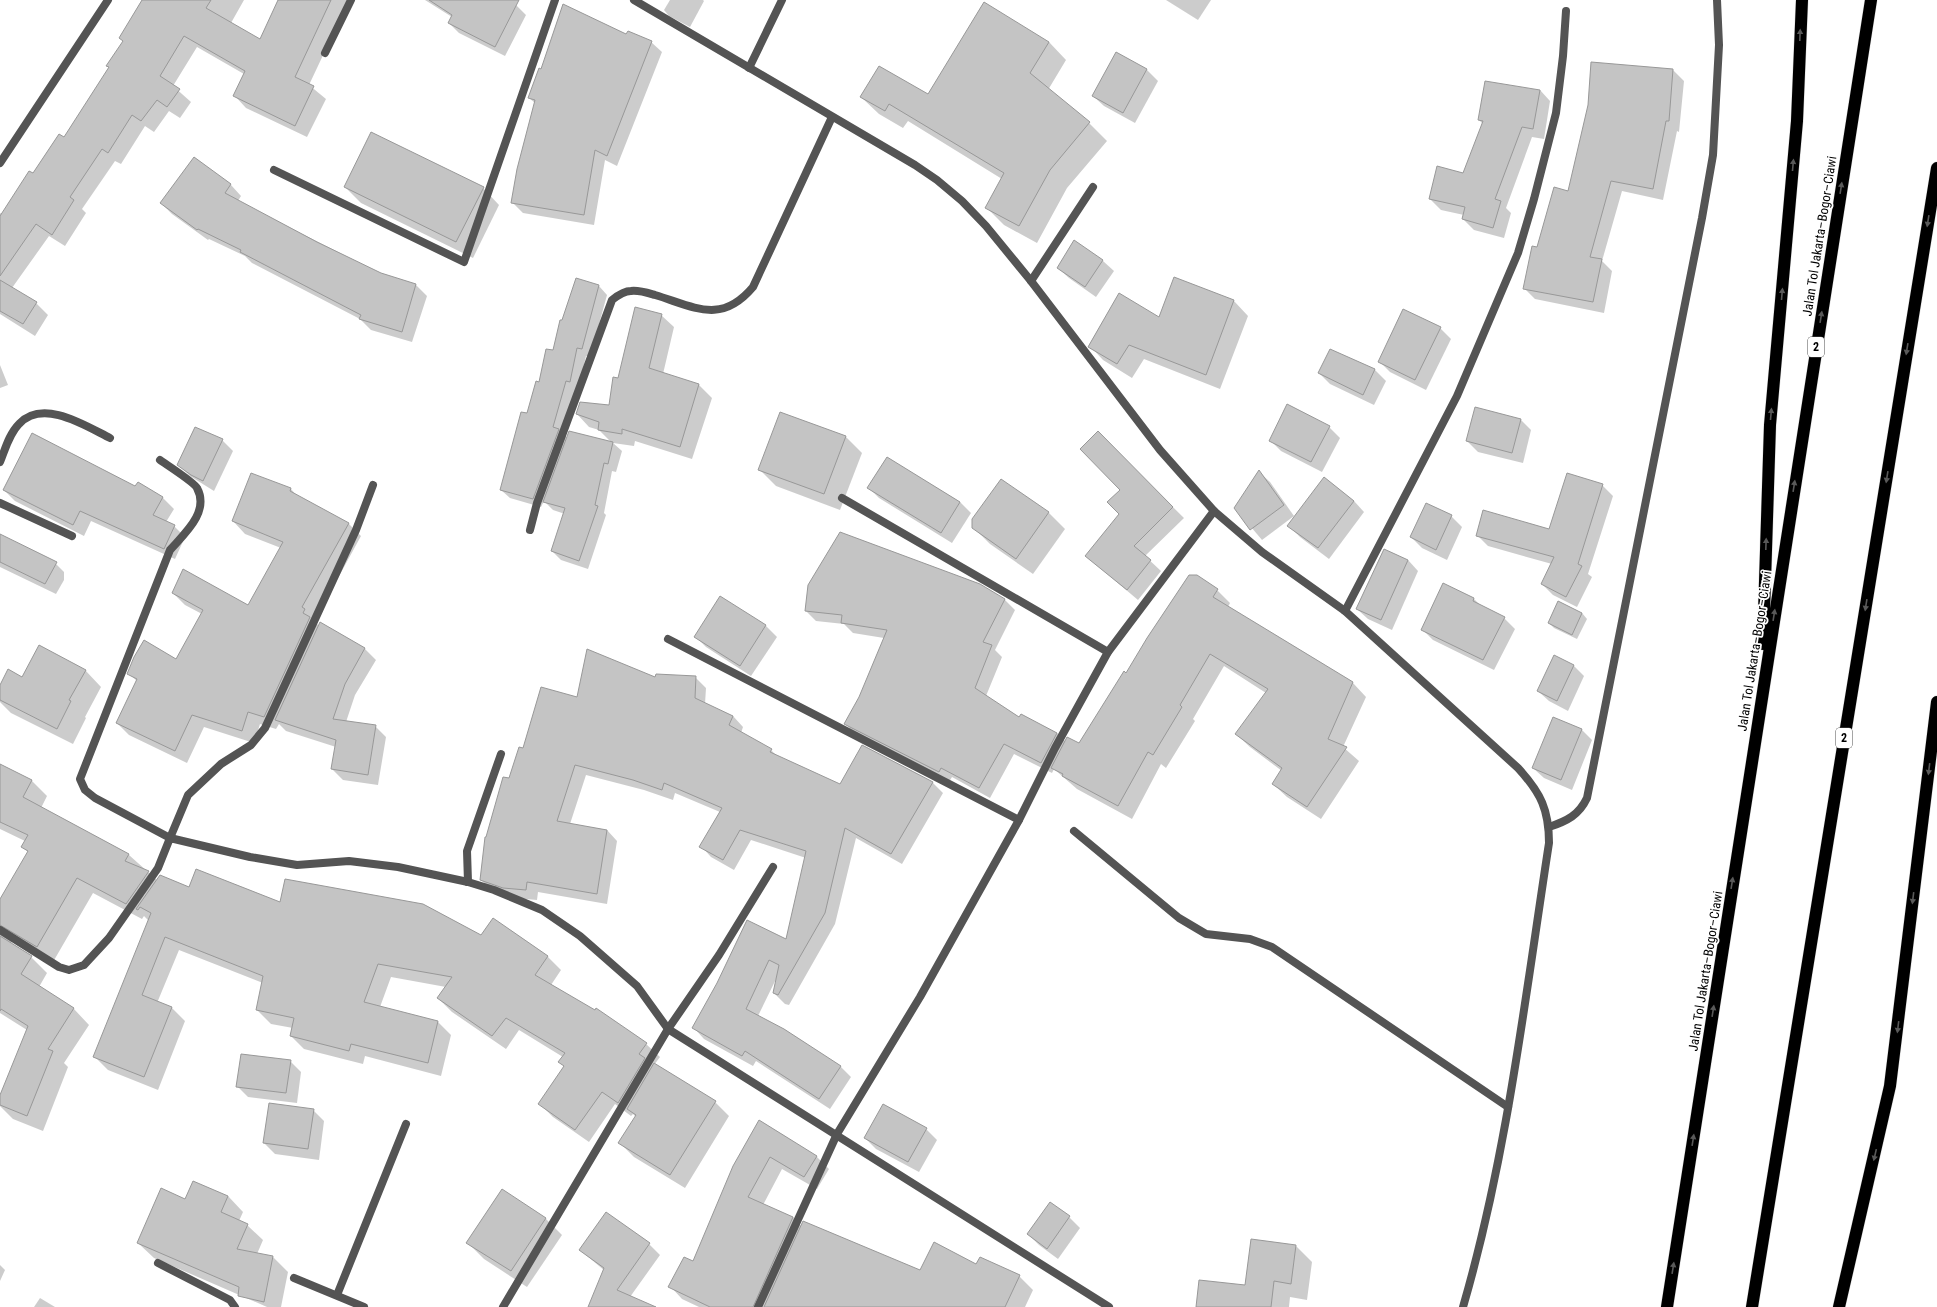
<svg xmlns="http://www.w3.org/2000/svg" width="1937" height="1307" font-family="'Roboto Condensed',sans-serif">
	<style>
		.shadow { fill: #0003 }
		.building { fill: #c4c4c4; stroke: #989898 }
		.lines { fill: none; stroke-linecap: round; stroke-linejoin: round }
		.highway-casing { stroke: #dbdbdb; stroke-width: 13 }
		.lane { stroke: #545454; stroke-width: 8 }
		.street { stroke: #545454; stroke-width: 8 }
		.highway { stroke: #000; stroke-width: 12 }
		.oneway { fill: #595959 }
		.labels { text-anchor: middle; stroke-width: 3.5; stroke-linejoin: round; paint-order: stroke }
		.shield { fill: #fff; stroke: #4c4c4c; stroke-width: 1 }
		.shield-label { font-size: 12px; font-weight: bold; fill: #000 }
		.street-label { font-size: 13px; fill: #000; stroke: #fff }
	</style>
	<rect width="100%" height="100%" fill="#fff"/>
	<g class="shadow">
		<path d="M142 0H244L231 23 261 41 279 0H349L309 85 326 99 307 137 246 108 234 95 244 74 197 47 173 86 191 102 180 118 169 111 154 132 145 126 121 164 115 161 82 209 86 213 65 246 49 236 12 288 36 303 48 315 35 336 0 314V213L2 214 33 175 64 139 110 68 108 66 124 42 120 38Z"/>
		<path d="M425 0H506L516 5 526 15 505 56 459 33 449 23 452 17Z"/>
		<path d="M670 0H703L704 1 690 27 669 16 664 10Z"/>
		<path d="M1166 0H1211L1198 20Z"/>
		<path d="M627 35 651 42 662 52 617 166 605 160 594 225 523 213 512 202 535 103 529 98 542 70Z"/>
		<path d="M1049 42 1066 60 1048 90 1089 123 1107 141 1067 188 1037 243 1004 225 987 208 1002 179 908 121 903 128 879 114 861 97 928 96Z"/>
		<path d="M1116 53 1147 70 1158 81 1135 123 1104 106 1093 96Z"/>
		<path d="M1592 63 1673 70 1684 81 1679 132 1677 131 1663 200 1622 191 1602 261 1612 271 1604 313 1535 299 1524 288 1538 248 1569 192 1589 105Z"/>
		<path d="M1540 90 1550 101 1544 139 1532 137 1506 208 1511 213 1504 238 1474 230 1463 219 1464 215 1441 210 1430 199 1464 174 1483 124 1479 120Z"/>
		<path d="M195 158 231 185 241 196 238 201 381 274 416 285 427 296 412 342 371 330 360 319 252 263 245 256 209 239 208 240 172 214 161 203Z"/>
		<path d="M345 187 483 188 499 205 473 258 361 203Z"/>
		<path d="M1075 242 1103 261 1114 271 1096 297 1069 278 1058 268Z"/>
		<path d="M1175 278 1234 301 1248 316 1220 389 1144 359 1132 378 1103 360 1089 345 1119 294 1159 318Z"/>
		<path d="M599 286 607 295 590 357 586 356 578 390 562 433 568 439 611 442 599 430 589 427 577 414 610 406 619 379 661 315 674 327 663 374 699 385 712 398 692 459 635 441 634 446 613 443 622 451 616 472 612 471 604 513 606 515 588 569 561 560 552 551 565 514 553 510 544 501 541 507 510 498 501 490 528 414 553 351 563 322Z"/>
		<path d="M1440 328 1451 339 1426 390 1390 372 1379 361Z"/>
		<path d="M1330 350 1375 370 1386 381 1374 405 1330 384 1319 373Z"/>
		<path d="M0 365 8 385 0 388Z"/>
		<path d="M1521 420 1531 430 1523 463 1478 452 1467 441Z"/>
		<path d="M1329 427 1340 438 1322 472 1281 451 1270 440Z"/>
		<path d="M1098 433 1184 518 1145 556 1161 571 1138 600 1086 556 1120 514 1121 490Z"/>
		<path d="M846 437 862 453 840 510 776 486 759 469Z"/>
		<path d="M222 440 233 451 214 491 190 476 179 465Z"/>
		<path d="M887 458 960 502 971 513 952 543 879 498 869 488Z"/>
		<path d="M1259 472 1270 482 1294 516 1262 540 1235 508Z"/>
		<path d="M252 474 291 489 297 496 349 524 361 536 315 620 319 627 320 624 365 649 376 660 355 695 346 722 375 726 386 737 378 785 343 780 332 769 336 747 286 731 279 724 276 729 260 724 254 743 204 727 187 763 129 735 117 723 137 681 128 673 177 660 202 614 185 605 173 593 249 606 281 548 245 534 233 521Z"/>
		<path d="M138 484 163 498 174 509 166 522 174 526 185 537 175 559 91 521 84 536 15 501 4 490 136 487Z"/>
		<path d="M1602 485 1613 496 1588 574 1592 577 1577 607 1553 595 1542 584 1552 564 1488 546 1477 535 1550 530Z"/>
		<path d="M1354 501 1364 512 1329 559 1300 537 1289 526Z"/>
		<path d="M1048 512 1065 529 1033 574 990 544 973 527Z"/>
		<path d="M1451 516 1462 527 1447 560 1422 548 1411 537Z"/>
		<path d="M0 535 53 561 64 572V580L56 594 0 567Z"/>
		<path d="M1408 560 1418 571 1392 630 1368 619 1357 609Z"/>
		<path d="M1217 590 1230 603 1228 607 1353 683 1366 697 1343 747 1359 761 1321 819 1287 797 1273 784 1282 771 1250 747 1236 734 1266 693 1224 666 1193 719 1195 721 1166 768 1161 764 1132 819 1077 789 1054 769 1052 773 1014 754 990 798 952 777 949 782 856 734 845 724 860 697 884 638 853 633 844 624 816 621 806 611 1005 600 1015 610 995 650 1002 657 986 696 1019 718 1057 733 1066 742 1079 744 1126 674Z"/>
		<path d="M720 597 766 626 777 637 751 676 706 647 695 636Z"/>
		<path d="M1474 599 1482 607 1504 618 1515 629 1494 670 1433 640 1422 629Z"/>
		<path d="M1582 613 1587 619 1577 639 1554 628 1549 623Z"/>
		<path d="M1574 666 1584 676 1568 711 1549 701 1538 691Z"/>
		<path d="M85 670 101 687 85 717 86 718 73 744 11 713 0 702V687L23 678Z"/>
		<path d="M695 677 706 688 705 704 733 716 743 727 741 733 771 750 778 757 840 785 933 783 943 793 902 864 856 838 835 924 789 1005 785 1004 774 993 777 977 758 1016 840 1066 851 1077 830 1109 756 1061 753 1066 704 1039 694 1028 786 940 806 858 751 840 734 870 711 857 701 846 720 812 675 793 673 800 644 790 586 775 570 824 607 830 617 841 607 904 538 892 537 900 515 898 492 890 481 880 487 838 509 780 524 749 578 699 656 679Z"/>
		<path d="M1581 729 1592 740 1572 790 1544 778 1533 768Z"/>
		<path d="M0 765 31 780 47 796 41 808 129 855 157 880 190 888 481 937 493 919 548 957 561 970 551 985 646 1044 660 1057 654 1065 715 1102 729 1116 685 1188 634 1157 620 1143 636 1117 633 1114 631 1116 615 1104 589 1142 553 1117 539 1103 565 1067 560 1062 563 1057 519 1030 506 1049 452 1012 438 998 446 987 391 977 380 1007 438 1022 451 1035 441 1076 365 1056 363 1064 304 1049 291 1036 293 1028 271 1024 257 1010 263 983 179 950 157 1003 172 1008 185 1021 158 1090 108 1070 95 1057 149 921 144 916 142 919 93 893 53 962 14 940 10 944 31 957 47 973 39 987 74 1009 89 1025 64 1063 68 1067 43 1131 13 1119 0 1106V1098L27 1030 0 1013V901L28 852 22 847 25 841 0 829Z"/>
		<path d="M290 1061 301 1072 297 1103 248 1097 237 1086Z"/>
		<path d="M313 1110 324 1121 319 1160 275 1154 264 1143Z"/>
		<path d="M759 1122 816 1156 829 1169 817 1189 782 1169 763 1205 793 1217 802 1227 919 1275 977 1265 1019 1276 1033 1290 1025 1307H699L682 1299 670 1286 693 1263Z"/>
		<path d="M926 1129 937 1140 919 1172 876 1149 865 1138Z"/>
		<path d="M228 1196 243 1212 239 1221 247 1225 263 1240 257 1254 273 1257 288 1272 281 1307H267L154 1258 138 1243 185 1200Z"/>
		<path d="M1051 1204 1069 1217 1080 1228 1058 1259 1039 1245 1028 1234Z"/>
		<path d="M606 1214 649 1244 660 1255 630 1297 645 1307H589L605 1271 580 1250Z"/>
		<path d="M545 1218 562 1235 527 1287 484 1259 468 1243Z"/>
		<path d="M1296 1246 1312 1262 1307 1300 1290 1297 1289 1307H1197L1246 1286Z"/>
		<path d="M0 1265 5 1270 0 1281Z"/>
		<path d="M40 1298 55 1307H34Z"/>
	</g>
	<g class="building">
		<path d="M142 0H211L206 8 260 39 278 0H331L295 77 314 86 295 126 233 96 245 71 184 36 160 76 180 89 167 107 157 100 141 121 132 115 108 153 102 149 70 197 74 200 52 235 36 224 0 276V216L29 171 33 173 59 134 64 137 109 67 106 66 123 41 119 38Z"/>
		<path d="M429 0H519L495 47 448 23 452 15Z"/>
		<path d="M984 2 1049 42 1030 73 1090 122 1050 170 1019 226 985 208 1004 173 889 104 885 111 860 97 879 66 928 94Z"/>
		<path d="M563 4 626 34 628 31 652 41 607 156 595 150 584 215 511 203 517 169 535 100 528 98 539 68 541 69Z"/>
		<path d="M1116 52 1147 69 1123 113 1092 96Z"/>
		<path d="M1591 62 1673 69 1669 121H1666L1653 189 1611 181 1590 257 1602 259 1593 302 1523 289 1532 246 1537 247 1554 187 1568 191 1588 105Z"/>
		<path d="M1485 81 1540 90 1533 129 1522 127 1495 199 1501 201 1493 228 1462 219 1465 207 1429 199 1437 166 1463 173 1483 121 1478 120Z"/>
		<path d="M371 132 484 187 456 242 344 187Z"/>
		<path d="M194 157 231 184 225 193 317 242 381 273 416 284 402 332 359 319 361 315 240 252 241 250 198 229 197 230 160 203Z"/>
		<path d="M1074 240 1103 260 1085 287 1057 268Z"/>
		<path d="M1174 277 1234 300 1206 375 1129 345 1117 364 1088 347 1119 293 1159 317Z"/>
		<path d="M576 278 599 285 582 349 577 348 570 382 566 381 553 427 559 429 533 499 500 490 521 412 527 413 536 381 539 382 546 349 553 350 560 320H562Z"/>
		<path d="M0 280 37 302 23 324 0 311Z"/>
		<path d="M635 307 662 314 649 368 699 384 680 447 622 429V434L598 430 599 422 576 414 580 402 609 405 613 377 618 378Z"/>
		<path d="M1403 309 1441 327 1415 380 1378 362Z"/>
		<path d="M1330 349 1375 369 1363 395 1318 373Z"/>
		<path d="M1287 404 1330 426 1311 462 1269 441Z"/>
		<path d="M1475 407 1521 419 1512 453 1466 441Z"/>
		<path d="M780 412 846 436 824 494 758 470Z"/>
		<path d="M195 427 223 439 203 481 191 475 177 465Z"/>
		<path d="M569 431 613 442 608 464 604 463 595 505 598 506 579 561 551 551 565 508 543 502Z"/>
		<path d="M1098 431 1173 507 1134 546 1151 560 1127 590 1085 556 1119 514 1107 502 1120 490 1080 449Z"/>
		<path d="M32 433 135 486 138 482 163 497 153 515 175 525 164 549 80 511 73 525 3 490Z"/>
		<path d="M887 457 960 502 941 533 867 488Z"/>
		<path d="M1259 470 1284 505 1250 530 1234 508Z"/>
		<path d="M251 473 291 488 290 491 349 523 302 607 305 609 303 613 310 617 264 717 248 712 242 731 192 715 175 751 116 723 137 679 127 674 134 657 144 640 176 659 203 610 172 593 183 569 248 605 283 542 232 521Z"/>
		<path d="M1567 473 1603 484 1578 564 1582 566 1566 597 1541 584 1554 557 1476 536 1483 510 1549 529Z"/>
		<path d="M1324 477 1354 501 1318 548 1287 526Z"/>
		<path d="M1001 479 1049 512 1016 559 972 528V519Z"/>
		<path d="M1426 503 1452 515 1436 550 1410 537Z"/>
		<path d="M840 532 980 584 1005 599 983 642 992 645 975 688 1019 717 1021 714 1057 733 1041 763 1004 744 979 788 941 768 939 772 844 724 859 697 887 630 841 623 842 615 805 611 808 585Z"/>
		<path d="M0 534 57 562 45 584 0 562Z"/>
		<path d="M1384 549 1408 560 1381 620 1356 609Z"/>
		<path d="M1189 575H1197L1218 589 1213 597 1353 682 1328 739 1347 747 1307 807 1272 784 1282 768 1235 734 1268 689 1210 654 1180 705 1182 707 1153 755 1148 752 1118 806 1062 776 1063 774 1051 768 1067 737 1079 743 1124 671 1126 673 1147 638Z"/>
		<path d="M1443 583 1474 598 1473 601 1505 617 1483 660 1421 630Z"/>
		<path d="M720 596 766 625 740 666 694 637Z"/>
		<path d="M1558 601 1582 613 1572 635 1548 623Z"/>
		<path d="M320 622 365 648 345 684 333 719 376 725 368 775 331 769 336 740 275 720Z"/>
		<path d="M39 645 86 670 69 700 71 701 57 729 0 700V685L8 669 22 677Z"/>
		<path d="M587 649 655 677 656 674 696 676 695 698 733 716 729 725 772 749 770 752 840 784 862 745 933 782 891 854 845 828 825 913 778 995 773 993 779 965 769 960 746 1009 784 1029 841 1066 819 1099 745 1051 742 1056 692 1028 717 983 747 920 786 939 806 851 740 830 723 860 699 847 722 808 664 783 662 790 633 780 575 765 557 821 607 830 597 894 527 882 526 890 503 888 480 880 485 837H486L503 777 509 778 519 747 523 748 541 687 577 697Z"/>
		<path d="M1554 655 1574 665 1557 701 1537 691Z"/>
		<path d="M1553 717 1582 729 1561 780 1532 768Z"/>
		<path d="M0 764 32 780 23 797 129 854 125 861 149 871 126 904 77 878 37 947 0 925V899L28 851 21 847 28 835 0 822Z"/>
		<path d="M196 869 280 902 285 879 423 904 481 935 493 918 548 956 535 975 595 1010 596 1008 647 1043 639 1054 645 1058 618 1103 602 1092 575 1130 538 1104 564 1066 558 1062 565 1053 506 1018 492 1036 437 998 452 977 378 964 364 1002 438 1021 428 1063 351 1044 349 1051 290 1036 294 1018 256 1010 263 976 165 937 142 995 172 1007 144 1077 93 1057 151 913 140 907 138 910 136 909 160 875 189 887Z"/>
		<path d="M0 936 32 956 21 974 74 1008 48 1049 53 1051 27 1116 0 1105V1095L28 1026 1 1009 0 1011Z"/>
		<path d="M241 1054 291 1060 286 1093 236 1087Z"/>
		<path d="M654 1063 716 1101 670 1175 618 1143 636 1115 627 1109Z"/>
		<path d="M269 1103 314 1109 308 1149 263 1143Z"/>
		<path d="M883 1104 927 1128 908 1162 864 1138Z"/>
		<path d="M759 1120 817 1156 804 1177 770 1157 748 1197 793 1217 753 1307H710L668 1287 684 1257 693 1261 733 1166Z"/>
		<path d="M193 1181 228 1196 221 1212 248 1224 237 1249 273 1256 264 1302 238 1296 239 1287 137 1243 161 1188 185 1199Z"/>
		<path d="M502 1189 546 1218 511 1271 466 1243Z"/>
		<path d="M1050 1202 1070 1216 1047 1249 1027 1234Z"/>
		<path d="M606 1212 650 1243 617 1290 656 1307H588L604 1268 579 1250Z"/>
		<path d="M803 1221 920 1270 934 1242 976 1264 980 1257 1020 1275 1005 1307H764Z"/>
		<path d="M1251 1239 1296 1245 1291 1284 1274 1281 1271 1307H1196L1199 1280 1245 1285Z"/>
	</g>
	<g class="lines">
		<defs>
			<g id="highway">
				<path d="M1763 644 1770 425 1797 121 1802 0"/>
				<path d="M1667 1307 1871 0"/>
				<path d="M1752 1307 1937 168"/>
				<path d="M1839 1307 1890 1086 1937 702"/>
			</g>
		</defs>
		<use href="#highway" class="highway-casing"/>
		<path class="lane" d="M325 53 351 0"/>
		<g class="street">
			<path d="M634 0 915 165 937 180 962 201 986 226 1031 281 1160 450 1214 511 1262 552 1345 611 1518 768C1541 793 1549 810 1549 843 1525 998 1507 1156 1463 1307"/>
			<path d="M749 68 782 0"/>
			<path d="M0 163 108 0"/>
			<path d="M274 170 464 262 555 0"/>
			<path d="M1031 281 1093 187"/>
			<path d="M160 460C167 465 194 482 197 488 210 512 184 534 170 550L80 779 85 790 95 798 170 838 188 795 221 764 251 745 265 728 356 530 373 485"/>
			<path d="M0 462C5 450 9 434 19 424 43 398 86 426 110 438"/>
			<path d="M842 498 1108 652"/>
			<path d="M0 503 72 536"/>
			<path d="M530 530 537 503 612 300C617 296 624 291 631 291 639 290 648 293 655 295 695 307 721 325 753 287L832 117"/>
			<path d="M1345 611 1457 396 1518 253 1534 199 1556 113 1563 56 1566 11"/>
			<path d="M668 639 1019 820"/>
			<path d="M1549 827C1567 821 1579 815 1587 798L1702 218 1713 155 1719 45 1717 0"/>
			<path d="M1074 831 1179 918 1206 934 1250 939 1272 947 1508 1107"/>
			<path d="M468 882 467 851 501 754"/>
			<path d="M0 930 59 967 69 970 84 965 109 938 158 868 170 838 250 857 297 865 349 861 398 867 468 882 494 890 542 910 580 936 637 986 668 1029 1109 1307"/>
			<path d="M158 1263 230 1300 235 1307"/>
			<path d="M294 1278 364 1307"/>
			<path d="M337 1295 406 1124"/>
			<path d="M503 1307 668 1029 719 955 773 867"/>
			<path d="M758 1307 837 1134 920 997 1019 820 1055 748 1108 652 1214 511"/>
		</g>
		<use href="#highway" class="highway"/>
	</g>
	<defs><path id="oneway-solid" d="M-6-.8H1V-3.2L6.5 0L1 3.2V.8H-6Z"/></defs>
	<g class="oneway">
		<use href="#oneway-solid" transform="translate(1800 35) rotate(-88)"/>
		<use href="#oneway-solid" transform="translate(1793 165) rotate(-85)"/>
		<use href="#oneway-solid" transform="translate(1841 188) rotate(-81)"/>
		<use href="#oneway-solid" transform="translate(1928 221) rotate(99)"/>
		<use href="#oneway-solid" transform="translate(1782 294) rotate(-85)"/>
		<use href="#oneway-solid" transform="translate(1821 317) rotate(-81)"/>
		<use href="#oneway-solid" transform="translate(1907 349) rotate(99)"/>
		<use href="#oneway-solid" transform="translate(1771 414) rotate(-85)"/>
		<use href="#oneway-solid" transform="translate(1887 477) rotate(99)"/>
		<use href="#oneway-solid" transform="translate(1794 486) rotate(-81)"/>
		<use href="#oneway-solid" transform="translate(1766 544) rotate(-88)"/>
		<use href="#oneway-solid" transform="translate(1866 605) rotate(99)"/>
		<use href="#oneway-solid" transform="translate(1774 615) rotate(-81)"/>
		<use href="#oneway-solid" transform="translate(1929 769) rotate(97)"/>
		<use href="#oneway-solid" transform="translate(1732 883) rotate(-81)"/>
		<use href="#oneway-solid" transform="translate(1913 898) rotate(97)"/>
		<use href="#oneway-solid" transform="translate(1713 1011) rotate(-81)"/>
		<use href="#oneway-solid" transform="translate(1898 1027) rotate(97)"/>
		<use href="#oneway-solid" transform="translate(1693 1140) rotate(-81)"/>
		<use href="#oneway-solid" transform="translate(1875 1155) rotate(103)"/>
		<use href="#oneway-solid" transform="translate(1673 1268) rotate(-81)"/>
	</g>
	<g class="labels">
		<g class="shield">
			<rect x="1808" y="337" width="16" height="20" rx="3"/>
			<rect x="1836" y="728" width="16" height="20" rx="3"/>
		</g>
		<g class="shield-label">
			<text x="1816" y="351">2</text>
			<text x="1844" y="742">2</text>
		</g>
		<g class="street-label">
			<text transform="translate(1819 236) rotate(-81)" y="5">Jalan Tol Jakarta–Bogor–Ciawi</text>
			<text transform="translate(1754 651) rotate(-81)" y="5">Jalan Tol Jakarta–Bogor–Ciawi</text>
			<text transform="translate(1705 971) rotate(-81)" y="5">Jalan Tol Jakarta–Bogor–Ciawi</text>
		</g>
	</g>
</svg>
